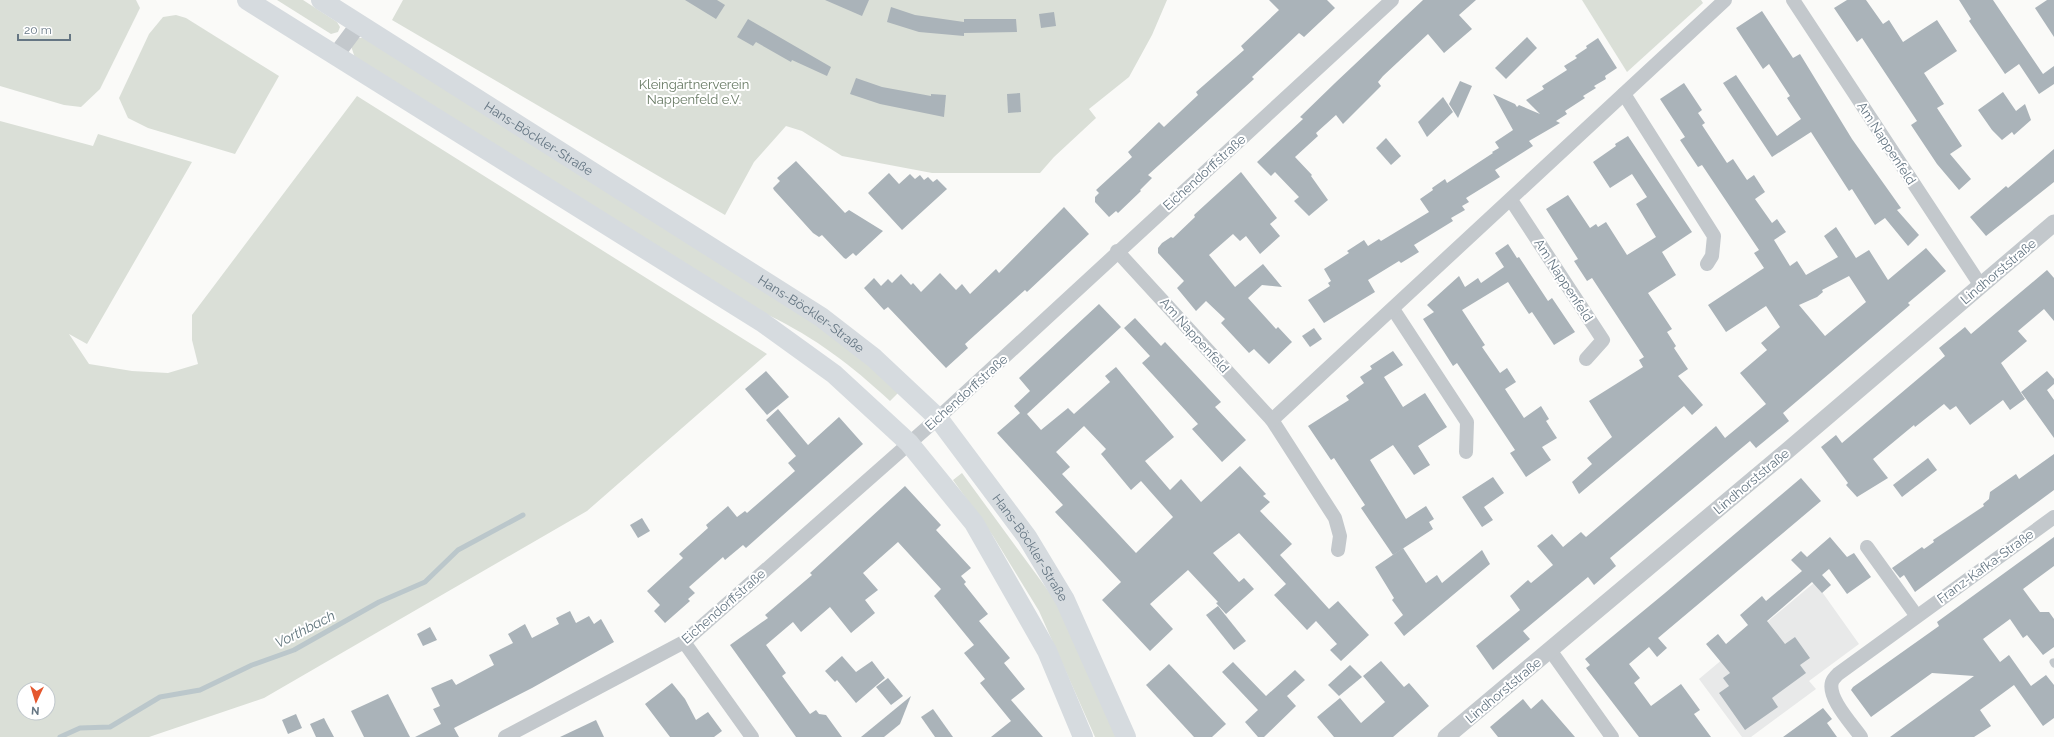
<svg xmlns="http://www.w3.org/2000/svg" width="2054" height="737" font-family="Raleway,sans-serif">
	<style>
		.built { fill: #e8e9e9 }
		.green { fill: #dadfd7; fill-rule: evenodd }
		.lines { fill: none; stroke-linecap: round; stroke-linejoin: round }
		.stream { stroke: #bbc7cb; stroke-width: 5 }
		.building { fill: #aab3b9; fill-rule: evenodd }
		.service { stroke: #c3c8cc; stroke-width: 7 }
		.minor { stroke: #c3c8cc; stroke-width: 14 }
		.tertiary { stroke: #c3c8cc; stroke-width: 17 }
		.secondary { stroke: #d6dbdf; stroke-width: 20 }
		.labels { text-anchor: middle; stroke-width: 4; stroke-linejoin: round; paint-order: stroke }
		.park-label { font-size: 13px; fill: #687a64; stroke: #fff }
		.street-label { font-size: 13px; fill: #657683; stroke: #fff }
		.water-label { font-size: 14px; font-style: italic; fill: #60757c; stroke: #fff }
	</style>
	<rect width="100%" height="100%" fill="#fafaf8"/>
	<path class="built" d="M1815 582 1859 644 1809 681 1816 689 1751 737H1742L1699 679Z"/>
	<g class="green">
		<path d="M0 0H136L140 8 100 89 81 107 64 105 0 86Z"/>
		<path d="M277 0H303L337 22 340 27 338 32 331 34Z"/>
		<path d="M403 0H1167L1152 35 1129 77 1089 109 1096 118 1054 157 1040 173H932L842 156 802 131 786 126 754 162 725 215 392 20Z"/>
		<path d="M1582 0H1701L1703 3 1627 72Z"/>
		<path d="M176 15 186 18 279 76 235 154 148 128 128 118 119 98 149 34 163 17Z"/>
		<path d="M359 38H365L842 341 899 392 890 401C851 365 816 338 768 315L355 58 351 46 354 41Z"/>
		<path d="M357 96 767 354 587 511 264 698 149 737H0V121L93 146 98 134 192 162 87 344 69 334 89 364 132 371 168 373 198 364 192 340V315ZM24 689H48V713H24Z"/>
		<path d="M962 473 1055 600 1117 737H1095L1039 611 993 536 953 480Z"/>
	</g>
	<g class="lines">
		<path class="stream" d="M60 737 80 728 110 727 160 697 200 690 252 665 294 650 379 602 425 582 458 550 523 515"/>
	</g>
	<g class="building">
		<path d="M685 0H717L725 5 716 19Z"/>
		<path d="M825 0H869L862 16Z"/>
		<path d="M1269 0H1327L1335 8 1304 37 1299 33 1252 77 1254 79 1148 175 1152 178 1140 190 1141 191 1118 213 1116 211 1109 217 1095 202V197L1099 193 1096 190 1132 157 1128 152 1159 122 1164 127 1198 95 1196 92 1244 50 1241 46 1279 10Z"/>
		<path d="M1423 0H1476L1459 15 1472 29 1444 53 1428 34 1383 76 1378 82 1381 86 1343 124 1336 115 1316 133 1318 136 1295 157 1312 175 1311 176 1328 200 1309 216 1294 201 1299 197 1275 172 1271 176 1257 162 1303 119 1300 117 1335 83Z"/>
		<path d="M1847 0H1866L1883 24 1889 20 1903 42 1937 20 1957 51 1924 73 1944 104 1937 108 1962 146 1950 154 1971 179 1959 190 1937 164 1911 125 1917 121 1862 38 1857 42 1834 8Z"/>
		<path d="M1959 0H1993L2043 74 2054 66V84L2039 94 2019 64 2005 74 1969 21 1971 19Z"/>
		<path d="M2047 0H2054V37L2035 8Z"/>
		<path d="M891 7 915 15 964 22V19H1016L1017 32 964 33V36L919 32 887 22Z"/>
		<path d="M1762 11 1793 58 1800 54 1852 139 1901 208 1897 210 1919 235 1908 246 1885 218 1875 225 1852 189 1849 191 1811 132 1772 157 1723 83 1736 75 1777 136 1801 119 1787 98 1790 96 1769 64 1763 69 1736 28Z"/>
		<path d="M1054 12 1056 26 1041 28 1039 14Z"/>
		<path d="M748 19 831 67 827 76 792 60 791 62 756 42 753 46 737 37Z"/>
		<path d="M1527 37 1537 48 1506 79 1495 68Z"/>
		<path d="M1598 38 1617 68 1605 76 1606 79 1594 86 1596 88 1583 96 1585 98 1565 111 1567 114 1556 121 1560 123 1529 141 1533 146 1495 170 1500 177 1466 198 1469 202 1462 206 1465 210 1451 218 1453 221 1414 245 1419 252 1401 263 1399 261 1368 280 1375 292 1324 323 1308 300 1330 286 1328 283 1331 281 1324 269 1349 253 1347 251 1364 240 1368 246 1379 239 1381 241 1429 212 1420 199 1433 190 1432 188 1445 179 1447 183 1493 153 1492 152 1499 148 1495 142 1513 130 1493 94 1515 104 1517 107 1519 105 1540 114 1526 100 1544 89 1542 86 1567 70 1564 66 1577 58 1575 56 1587 48 1586 46Z"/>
		<path d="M856 78 882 87 931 96V94L946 95 944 117 880 104 850 94Z"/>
		<path d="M1460 81 1472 86 1458 118 1449 104Z"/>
		<path d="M1684 83 1702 110 1698 113 1705 123 1702 125 1727 163 1733 159 1747 180 1754 175 1765 192 1755 199 1772 223 1777 219 1786 232 1774 240 1790 266 1797 261 1806 275 1838 257 1824 236 1836 227 1856 258 1869 250 1888 280 1926 248 1946 271 1908 303 1910 305 1783 413 1789 421 1756 448 1750 441 1610 558 1616 566 1594 585 1588 577 1523 631 1530 639 1493 670 1476 646 1520 610 1510 596 1528 580 1531 583 1553 565 1537 546 1552 534 1563 547 1581 532 1586 537 1716 426 1725 438 1766 404 1740 373 1767 350 1761 343 1780 327 1766 306 1726 332 1708 305 1764 268 1754 253 1759 250 1702 165 1698 167 1680 140 1685 137 1660 99ZM1849 276 1866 302 1825 336 1799 305 1817 297 1823 292 1822 290Z"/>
		<path d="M2003 92 2016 111 2025 104 2031 120 2014 135 2012 132 2002 140 1992 130 1978 110Z"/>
		<path d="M1020 93 1021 112 1008 113 1007 94Z"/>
		<path d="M1443 97 1453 112 1427 137 1418 122Z"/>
		<path d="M1628 136 1692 232 1662 252 1676 275 1648 293 1672 329 1667 332 1676 346 1674 348 1688 369 1678 376 1703 405 1692 415 1684 406 1579 494 1572 482 1592 464 1587 458 1612 437 1589 401 1643 367 1639 360 1644 357 1592 278 1587 281 1574 261 1578 259 1546 209 1568 195 1590 228 1596 224 1598 227 1606 222 1627 255 1656 237 1636 204 1647 197 1632 174 1610 188 1593 162 1616 146 1615 144Z"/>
		<path d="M1386 138 1401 156 1391 165 1376 148Z"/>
		<path d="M2054 149V182L1986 236 1970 217 2006 186 2008 188Z"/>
		<path d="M796 161 845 213 849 210 883 231 856 256 853 253 846 259 844 258 822 235 819 237 813 233 774 190 773 188 780 181 777 178Z"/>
		<path d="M1241 172 1277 218 1270 224 1280 236 1260 254 1246 236 1240 241 1233 234 1209 255 1235 287 1263 264 1282 287 1262 285 1248 298 1276 329 1278 327 1292 342 1269 364 1254 349 1249 353 1221 323 1225 319 1206 301 1196 311 1177 288 1184 281 1158 253V248L1162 243 1171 237 1173 238 1195 217 1194 215Z"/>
		<path d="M889 173 899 184 910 174 915 179 920 175 924 180 928 177 933 182 937 179 947 189 902 230 868 193Z"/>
		<path d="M1064 207 1089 234 1027 292 1025 290 965 344 968 348 946 368 888 307 884 310 864 288 874 278 881 286 888 279 892 283 901 274 911 285 913 283 921 292 940 273 956 290 962 284 970 294 996 269 999 273Z"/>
		<path d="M1508 244 1517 258 1519 257 1548 301 1552 298 1575 332 1554 345 1532 312 1529 314 1508 282 1462 310 1485 345 1482 347 1500 373 1507 368 1516 382 1505 389 1524 418 1541 406 1549 419 1546 421 1557 438 1542 447 1551 460 1526 477 1510 453 1515 450 1457 363 1453 366 1423 319 1434 312 1427 305 1459 276 1465 287 1478 278 1481 283 1504 267 1495 253Z"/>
		<path d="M2047 270 2054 278V321L2044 309 2018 331 2027 341 2001 363 2025 399 2010 410 2003 400 1970 425 1956 406 1950 410 1944 404 1915 427 1914 425 1873 459 1888 478 1857 497 1846 485 1848 483 1821 447 1836 435 1842 443 1945 356 1939 348 1965 327 1971 334Z"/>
		<path d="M1099 304 1121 327 1027 414 1041 430 1068 408 1074 414 1110 382 1105 376 1116 367 1174 437 1145 461 1170 490 1181 479 1201 502 1240 466 1266 494 1263 496 1270 502 1260 511 1292 544 1280 555 1329 609 1338 601 1369 635 1341 661 1330 650 1337 644 1316 621 1307 630 1274 595 1286 584 1239 533 1213 553 1239 582 1244 578 1254 589 1226 614 1216 603 1218 602 1188 570 1150 604 1173 629 1150 651 1102 600 1121 582 1055 512 1063 505 997 433 1020 413 1014 406 1030 391 1019 378ZM1084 426 1106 449 1101 454 1131 490 1141 481 1173 517 1136 553 1062 474 1070 467 1056 452Z"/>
		<path d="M1135 318 1161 346 1165 342 1221 402 1215 407 1246 440 1222 462 1192 429 1198 424 1142 363 1150 356 1124 328Z"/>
		<path d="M1314 328 1322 339 1310 347 1302 336Z"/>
		<path d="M1393 351 1403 365 1384 377 1403 407 1425 393 1447 427 1418 446 1430 465 1414 475 1393 445 1370 460 1406 519 1426 506 1434 519 1429 522 1433 529 1393 555 1361 508 1365 505 1334 458 1331 460 1308 426 1349 400 1346 396 1364 383 1360 377 1372 369 1370 366Z"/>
		<path d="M766 371 789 397 767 415 745 389Z"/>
		<path d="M2047 371 2054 379V384L2047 390 2054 400V438L2021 392Z"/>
		<path d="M778 409 808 445 839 417 863 444 746 548 743 545 725 560 723 557 689 587 695 593 688 599 690 601 665 623 654 611 660 605 647 591 683 558 679 554 708 528 706 525 728 506 737 517 745 511 747 513 795 471 788 463 796 456 766 420Z"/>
		<path d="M2054 454V490L1915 592 1904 575 1900 578 1892 568 1922 547 1924 549 1934 542 1933 540 1984 506 1983 504 1989 499 1990 492 2016 474 2019 479Z"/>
		<path d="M1928 458 1937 470 1902 497 1893 485Z"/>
		<path d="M1493 477 1504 493 1484 507 1493 520 1482 527 1462 497Z"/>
		<path d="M1801 478 1821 501 1658 638 1667 648 1657 657 1649 647 1629 664 1640 678 1634 683 1651 706 1681 684 1700 710 1694 714 1711 737H1639L1586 668 1590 665 1585 659 1665 593Z"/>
		<path d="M905 486 941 525 936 530 971 568 961 576 966 582 964 584 988 614 979 621 1010 658 1004 663 1025 689 1011 700 1043 737H991L1011 721 980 683 985 679 964 653 974 645 934 596 941 589 898 542 863 573 878 590 865 600 875 613 851 633 830 607 801 632 793 622 766 645 786 673 782 676 810 714 816 710 819 714 826 715 842 737H796L730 645 768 618 765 615 812 575 810 573Z"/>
		<path d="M642 518 650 531 638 538 630 525Z"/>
		<path d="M1830 537 1847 557 1854 553 1871 577 1847 594 1829 569 1822 575 1831 585 1822 593 1812 582 1767 621 1785 644 1795 637 1810 658 1800 665 1806 673 1772 698 1778 707 1745 730 1719 693 1729 686 1723 678 1730 673 1706 644 1718 634 1726 644 1748 625 1740 615 1762 596 1766 601 1802 571 1791 560 1801 551 1807 557Z"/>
		<path d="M2054 537V566L2023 589 2040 612H2049L2054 619V647L2043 655 2027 635 2023 638 2010 619 1983 639 2000 662 2009 655 2031 686 2046 675 2054 685V718L2043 726 2014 685 1980 710 1991 726 1974 737H1890L1974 676 1932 673 1871 717 1851 690 1853 687 1939 626 1937 622Z"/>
		<path d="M1403 548 1426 583 1437 575 1442 583 1482 550 1490 564 1404 636 1394 623 1403 615 1392 600 1394 598 1375 567Z"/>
		<path d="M1218 606 1246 641 1234 650 1206 615Z"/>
		<path d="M570 611 576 623 589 616 594 624 601 619 614 642 532 688 454 728 459 737H415L441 724 433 709 440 706 431 688 452 679 456 685 494 665 489 655 513 643 508 634 525 624 532 638 559 624 556 618Z"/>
		<path d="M430 627 437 640 423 646 417 634Z"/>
		<path d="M842 656 856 672 872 661 885 678 856 703 837 680 835 682 825 671Z"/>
		<path d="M1381 661 1404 687 1409 683 1429 706 1393 737H1334L1317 717 1340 698 1361 723 1385 702 1363 676Z"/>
		<path d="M1233 662 1266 696 1295 670 1305 680 1287 696 1296 706 1264 737H1258L1245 722 1258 710 1222 672Z"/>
		<path d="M1169 664 1226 724 1212 737H1194L1146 685Z"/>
		<path d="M1350 665 1362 677 1339 696 1328 685Z"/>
		<path d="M888 678 903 696 891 705 876 687Z"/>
		<path d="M672 683 685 699 696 720 708 712 722 731 714 737H670L645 704Z"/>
		<path d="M388 694 410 737H364L351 711Z"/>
		<path d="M911 696 900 724 884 737H861Z"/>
		<path d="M1523 699 1531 709 1542 699 1575 737H1498L1490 727Z"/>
		<path d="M1823 708 1832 719 1827 723 1837 737H1783Z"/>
		<path d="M933 709 953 737H935L921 717Z"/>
		<path d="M296 714 302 728 288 734 282 720Z"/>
		<path d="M324 718 327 724 334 737H316L310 724Z"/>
		<path d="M596 720 604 737H560Z"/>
	</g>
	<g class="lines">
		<path class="service" d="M2053 662 2054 664"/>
		<g class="minor">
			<path d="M1793 0 1981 286"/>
			<path d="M1624 94 1714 236 1712 256 1707 264"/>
			<path d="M1511 200 1603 340 1586 359"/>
			<path d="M1117 251 1272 420 1335 518 1340 536 1338 550"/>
			<path d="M1393 309 1467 422 1466 452"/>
			<path d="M1272 420 1725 0"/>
			<path d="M1867 547 1916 615"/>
			<path d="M684 642 752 737"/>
			<path d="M1550 650 1612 737"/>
			<path d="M505 737 684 642 938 418 1392 0"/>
			<path d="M1861 737C1852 724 1827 698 1832 682 1833 679 1836 676 1838 674L2054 517"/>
		</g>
		<g class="tertiary">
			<path d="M335 56 359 24"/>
			<path d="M1446 737 1787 451 2054 223"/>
		</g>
		<g class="secondary">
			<path d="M247 0 762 322 834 374 909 443 974 523 1047 651 1083 737"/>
			<path id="s1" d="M321 0 821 317 874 358 938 418 1027 537 1065 600 1126 737"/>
		</g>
	</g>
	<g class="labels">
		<g class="park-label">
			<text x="694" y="89">Kleingärtnerverein<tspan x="694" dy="15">Nappenfeld e.V.</tspan></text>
		</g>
		<g class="street-label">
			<text dy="5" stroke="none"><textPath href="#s1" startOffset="258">Hans-Böckler-Straße</textPath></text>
			<text transform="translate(1887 143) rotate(57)" y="5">Am Nappenfeld</text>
			<text transform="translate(1204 172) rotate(-42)" y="5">Eichendorffstraße</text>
			<text transform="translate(1998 271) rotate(-40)" y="5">Lindhorststraße</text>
			<text transform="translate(1564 280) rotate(57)" y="5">Am Nappenfeld</text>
			<text dy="5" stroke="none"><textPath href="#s1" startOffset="582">Hans-Böckler-Straße</textPath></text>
			<text transform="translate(1195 335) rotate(48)" y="5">Am Nappenfeld</text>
			<text transform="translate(966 392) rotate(-42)" y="5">Eichendorffstraße</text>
			<text transform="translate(1751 481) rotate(-40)" y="5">Lindhorststraße</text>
			<text dy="5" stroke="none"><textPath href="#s1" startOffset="906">Hans-Böckler-Straße</textPath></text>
			<text transform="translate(1985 566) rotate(-36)" y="5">Franz-Kafka-Straße</text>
			<text transform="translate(723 606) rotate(-41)" y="5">Eichendorffstraße</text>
			<text transform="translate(1503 690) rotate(-40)" y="5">Lindhorststraße</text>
		</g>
		<g class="water-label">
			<text transform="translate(305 629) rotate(-27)" y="5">Vorthbach</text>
		</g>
	</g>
	<g transform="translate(36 701) rotate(184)"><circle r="19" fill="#ffffff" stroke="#c1c8cd"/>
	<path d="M0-3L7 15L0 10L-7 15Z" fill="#e4572e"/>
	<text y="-6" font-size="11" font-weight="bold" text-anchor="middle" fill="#657683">N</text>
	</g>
	<path d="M18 34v6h52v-6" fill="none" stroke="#657683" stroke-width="2"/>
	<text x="24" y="34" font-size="12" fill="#657683" stroke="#ffffff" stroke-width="3" paint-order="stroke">20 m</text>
</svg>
